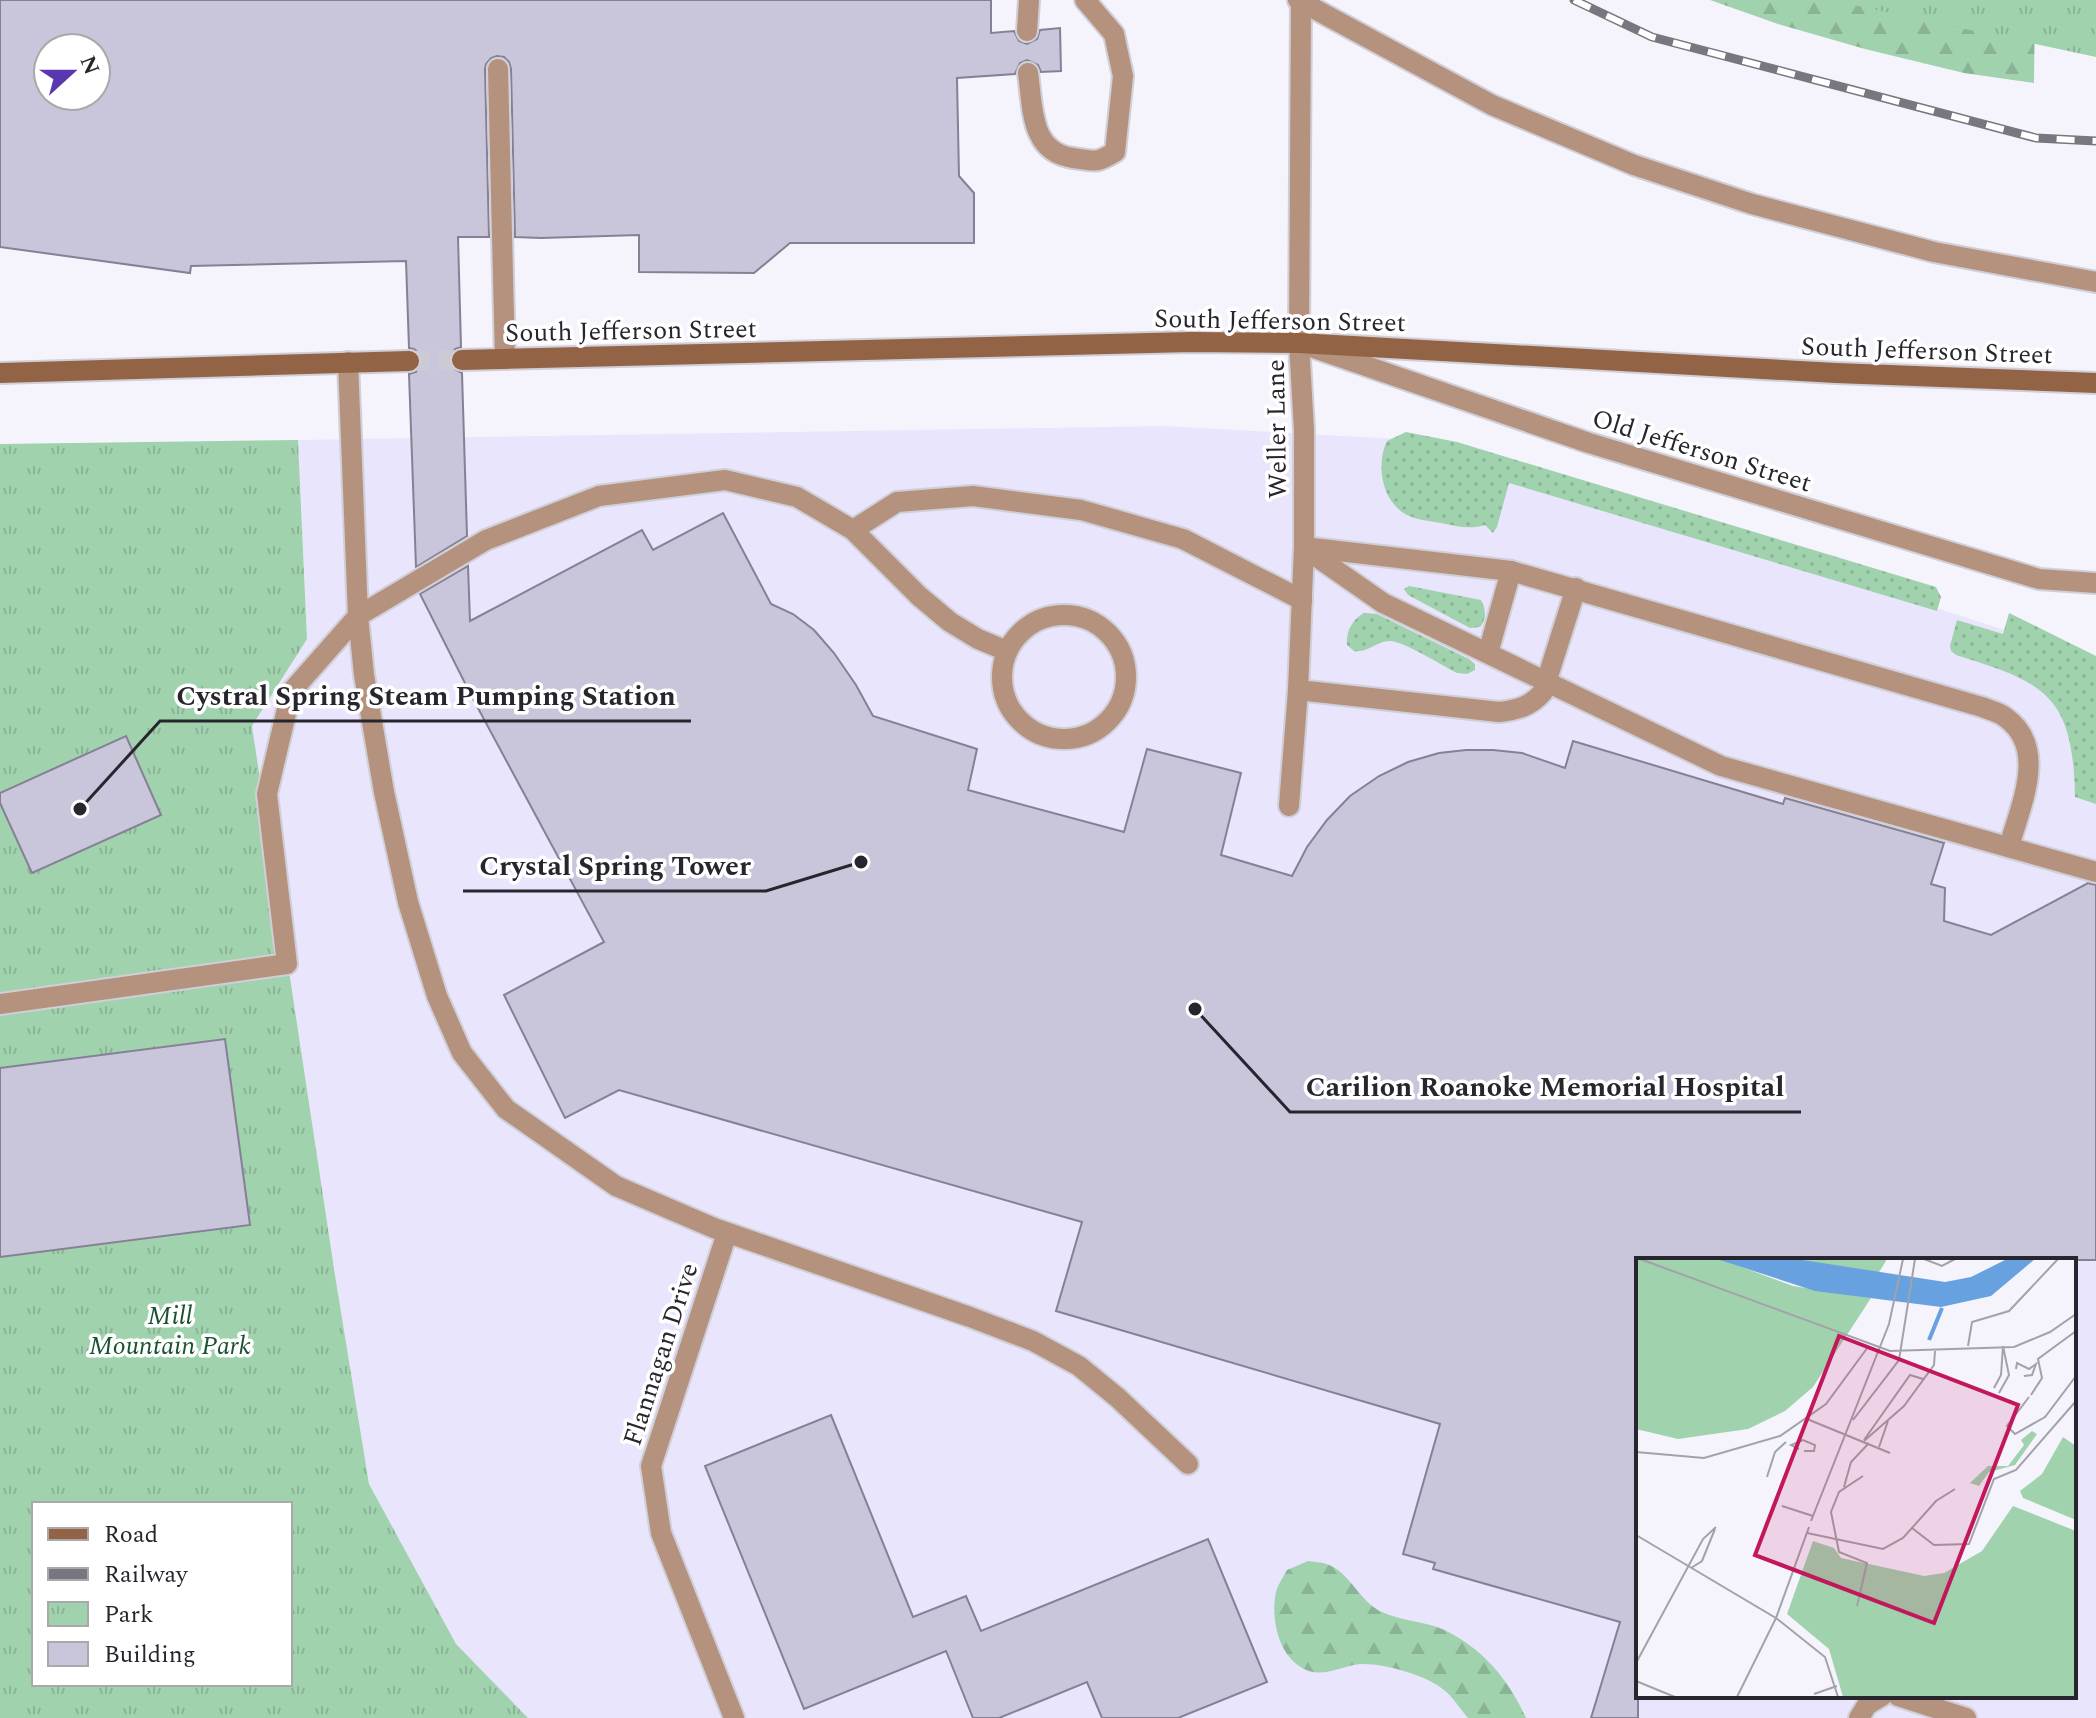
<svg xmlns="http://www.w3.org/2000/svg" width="2096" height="1718" font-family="Spectral,serif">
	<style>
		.built { fill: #e8e5fc; fill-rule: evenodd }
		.grass { fill: url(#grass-dots) }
		.forest { fill: url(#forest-firs) }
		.park { fill: url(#park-tufts); fill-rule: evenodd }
		.building { fill: #c9c5db; stroke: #858195; stroke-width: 2; fill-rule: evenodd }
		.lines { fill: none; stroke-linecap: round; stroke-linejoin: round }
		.secondary-tunnel { stroke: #cccbd3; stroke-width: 20; stroke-dasharray: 20 10; stroke-linecap: butt }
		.service-casing { stroke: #d0cfd8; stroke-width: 24 }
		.minor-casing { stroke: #d0cfd8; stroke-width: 24 }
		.tertiary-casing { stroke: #d0cfd8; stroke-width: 24 }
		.secondary-casing { stroke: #d0cfd8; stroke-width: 24 }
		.service { stroke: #b4927e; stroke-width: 20 }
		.minor { stroke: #b4927e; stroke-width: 20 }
		.tertiary { stroke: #b4927e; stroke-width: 20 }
		.secondary { stroke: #936345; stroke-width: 20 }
		.rail-casing { stroke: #78767e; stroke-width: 9 }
		.rail { stroke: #fff; stroke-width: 6; stroke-dasharray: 18; stroke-linecap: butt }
		.labels { text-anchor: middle; stroke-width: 7; stroke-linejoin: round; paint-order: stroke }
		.street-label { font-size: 26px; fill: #27252d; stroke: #fff }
		.park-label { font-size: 26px; font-style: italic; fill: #19532f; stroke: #fff }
		.inset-river { fill: none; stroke: #67a1e0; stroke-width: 4 }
		.inset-road { fill: none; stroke: #a3a1aa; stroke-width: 2 }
		.view { fill: #c2185b; fill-opacity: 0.15; stroke: #c2185b; stroke-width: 4 }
		.inset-edge { fill: none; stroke: #27252d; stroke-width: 4 }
		.leader { fill: none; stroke: #27252d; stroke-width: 3 }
		.callout-dot { fill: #27252d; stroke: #fff; stroke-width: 3 }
		.callout-label { font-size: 28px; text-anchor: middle; font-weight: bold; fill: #27252d; stroke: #fff; stroke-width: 7; stroke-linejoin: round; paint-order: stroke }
	</style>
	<defs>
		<pattern id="grass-dots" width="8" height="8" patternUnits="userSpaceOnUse" patternTransform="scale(2)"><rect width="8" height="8" fill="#a0d2ad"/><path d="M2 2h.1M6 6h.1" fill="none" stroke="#8ab495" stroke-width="1.8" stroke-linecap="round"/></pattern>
		<pattern id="forest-firs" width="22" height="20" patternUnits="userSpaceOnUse" patternTransform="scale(2)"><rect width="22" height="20" fill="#a0d2ad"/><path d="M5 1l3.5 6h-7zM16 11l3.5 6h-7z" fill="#8ab495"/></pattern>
		<pattern id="park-tufts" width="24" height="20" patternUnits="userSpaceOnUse" patternTransform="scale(2)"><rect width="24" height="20" fill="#a0d2ad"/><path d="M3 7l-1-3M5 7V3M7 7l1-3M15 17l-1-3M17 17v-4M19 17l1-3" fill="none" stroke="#8ab495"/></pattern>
	</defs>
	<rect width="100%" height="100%" fill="#f5f4fd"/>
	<path class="built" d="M1164 426 1416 440 2088 657 2096 662V1718H528L456 1645 369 1484 335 1275 252 726 307 639 298 440ZM1638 1260H2074V1696H1638Z"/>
	<g class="grass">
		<path d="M1406 432 1457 442 1936 587 1941 597 1937 611 1509 483 1497 527 1493 533 1485 525C1470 530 1457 526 1441 523 1429 521 1416 520 1405 514 1381 500 1376 463 1387 441Z"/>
		<path d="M1409 586 1481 600C1486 609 1487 619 1480 627L1470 628 1408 595 1404 589Z"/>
		<path d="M1364 613 1377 614 1469 659 1475 664V670L1467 674 1457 673C1443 666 1405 642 1391 641 1377 640 1369 653 1354 651L1347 645C1346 631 1352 620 1364 613Z"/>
		<path d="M2009 613 2096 656V804L2075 797C2073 696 2047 683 1956 655L1951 651 1950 646 1957 620 2003 634Z"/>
	</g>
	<g class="forest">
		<path d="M1710 0H2035L2034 83 1964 73 1865 49 1778 24Z"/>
		<path d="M1308 1561C1313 1562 1321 1562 1326 1564 1350 1571 1359 1602 1382 1612 1401 1621 1423 1621 1442 1629 1482 1647 1509 1680 1526 1718H1468C1460 1709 1453 1697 1444 1690 1426 1675 1386 1664 1363 1664 1346 1664 1327 1677 1309 1671 1279 1661 1270 1619 1276 1592 1278 1585 1283 1577 1287 1570Z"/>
	</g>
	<g class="park">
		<path d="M1830 0H2096V57Z"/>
		<path d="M298 440 307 639 252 726 335 1275 369 1484 456 1644 528 1718H0V444ZM34 1504H290V1684H34Z"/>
	</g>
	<g class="building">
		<path d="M0 0H991V33L1014 31 1019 41 1027 44 1037 39 1040 30 1060 28 1061 71 1041 72 1038 65 1027 60 1020 63 1015 74 957 78 959 176 974 193V243H790L754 273 639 272V235L541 238 515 237 511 69 509 62 504 57 497 56 491 58 486 64 485 69 489 237H458L461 347 455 349 449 360 451 367 462 373 467 536 416 567 409 374 416 372 422 361 420 354 414 349 409 348 406 261 191 266 190 273 0 247ZM48 48H96V96H48Z"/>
		<path d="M723 513 771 604 793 614 814 630 834 653 856 685 873 716 977 749 968 790 1124 832 1147 749 1241 773 1221 855 1292 876 1307 847 1327 820 1350 796 1379 776 1408 762 1439 753 1466 750H1493L1522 753 1565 768 1573 741 1783 804 1785 798 1944 843 1931 884 1945 888 1944 921 1991 935 2088 883 2096 885V1260H1638V1718H1591L1620 1622 1433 1569 1435 1563 1403 1554 1440 1424 1056 1311 1082 1222 619 1090 565 1118 504 995 604 942 472 697 420 594 468 566 470 621 642 530 653 550Z"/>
		<path d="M126 736 161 815 32 873 0 803V793Z"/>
		<path d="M225 1039 250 1225 0 1257V1068Z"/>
		<path d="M831 1415 913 1617 966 1596 981 1631 1208 1539 1267 1682 1178 1718H1102L1087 1682 999 1718H973L946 1651 804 1709 705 1466Z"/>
	</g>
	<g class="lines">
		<path class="secondary-tunnel" d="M409 361 462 360"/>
		<defs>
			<g id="service">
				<path d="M1027 31 1029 0"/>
				<path d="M498 69 505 359"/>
				<path d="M1028 73C1033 108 1030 152 1073 158 1096 161 1095 164 1115 152L1123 76 1114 34 1085 0"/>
				<path d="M348 362 358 616 364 675 384 792 408 902 437 996 462 1053 506 1109 616 1186 714 1228 970 1317 1033 1341 1079 1366 1118 1398 1188 1464"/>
				<path d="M853 530 897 502 973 496 1081 510 1183 539 1302 600"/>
				<path d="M1304 547 1511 571 1982 707C1989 710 1999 712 2005 717 2049 748 2020 806 2009 847"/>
				<path d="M1307 550 1383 603 1721 766 2096 872"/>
				<circle cx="1064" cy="677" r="62"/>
				<path d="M1488 653 1511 571"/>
				<path d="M1298 690 1499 712C1518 710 1531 706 1543 692L1576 588"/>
				<path d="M0 1004 287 964 267 794 291 692 358 616 486 540 599 496 725 480 797 497 853 530 919 596 950 622 978 639 1007 651"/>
				<path d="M727 1233 651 1466 661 1533 734 1718"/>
				<path d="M1898 1696 1966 1718"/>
				<path d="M1859 1718 1867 1705 1882 1696"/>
			</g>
			<g id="minor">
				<path d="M1298 0 1492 105 1634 165 1752 204 1934 252 2096 282"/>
				<path d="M1289 806 1298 690 1304 547V430L1299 343 1301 2"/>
			</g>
			<path id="tertiary" d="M1311 347 1589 443 2039 579 2096 583"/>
			<g id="secondary">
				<path d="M462 360 1191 342 1299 343 1836 373 2096 383"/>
				<path d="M0 373 409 361"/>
			</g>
		</defs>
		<use href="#service" class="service-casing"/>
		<use href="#minor" class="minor-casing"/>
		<use href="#tertiary" class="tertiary-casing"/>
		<use href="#secondary" class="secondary-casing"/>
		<use href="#service" class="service"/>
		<use href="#minor" class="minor"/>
		<use href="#tertiary" class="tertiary"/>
		<use href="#secondary" class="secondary"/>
		<defs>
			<path id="rail" d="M1574 0 1652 37 2036 138 2096 141"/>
		</defs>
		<use href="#rail" class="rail-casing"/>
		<use href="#rail" class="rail"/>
	</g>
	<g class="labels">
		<g class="street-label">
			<text transform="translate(1280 320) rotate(1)" y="9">South Jefferson Street</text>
			<text transform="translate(631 330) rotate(-1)" y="9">South Jefferson Street</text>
			<text transform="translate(1927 350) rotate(2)" y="9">South Jefferson Street</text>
			<text transform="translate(1276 429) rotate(-91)" y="9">Weller Lane</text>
			<text transform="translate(1702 450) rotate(17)" y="9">Old Jefferson Street</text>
			<text transform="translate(660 1354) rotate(-72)" y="9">Flannagan Drive</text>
		</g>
		<g class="park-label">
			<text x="170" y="1324">Mill<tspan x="170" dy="30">Mountain Park</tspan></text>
		</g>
	</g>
	<g transform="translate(1636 1258)">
		<rect width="440" height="440" fill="#f5f4fd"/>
		<path d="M396 173 401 176 379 207 353 214 343 228 334 225 352 208H372L388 187 385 182ZM427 179 440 188V262L387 240 384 233 406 216Z" fill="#a0d2ad"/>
		<path d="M0 1H84L157 28 235 40 177 129 149 153 112 171 42 181 0 171ZM160 1H251L242 16ZM377 248 440 273V439H207L193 391 151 356 177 283 198 290 205 300 288 318 308 315 346 293Z" fill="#a0d2ad"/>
		<path d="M86 48 98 84 52 99 40 63ZM157 75 163 101 155 131 134 155 113 166 89 104 93 93ZM72 100 79 103 97 169 71 173 42 166 20 148 9 123Z" fill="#a0d2ad"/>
		<path d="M81 1H160L309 24 335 19 371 1H399L355 38 305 49 179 33Z" fill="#67a1e0"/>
		<path class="inset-river" d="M293 82 306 50"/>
		<path class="inset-road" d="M4 1 254 93 378 89 414 74 440 56M288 1 306 8 319 1M332 88 336 64 373 53 422 1M380 111 381 105 393 111 400 106 396 117 388 118M358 130 365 117 367 88 373 117 363 135M395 137 406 120 402 101 440 73M393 139 371 168 379 176 409 159 440 118M171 161 254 195M217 162 263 102 279 1M228 182 274 117 287 121M228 183 268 148 298 107 299 93M243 189 252 163M163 191 155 187 167 182 179 187 178 193H168M0 194 68 200 144 178 190 146 232 89M131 219 139 194 150 184M208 229 215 204 233 185M146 248 177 258M175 263 253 66 267 1M276 270 298 287 333 286 358 221 380 212 440 143M171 275 247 291 267 280 300 243 319 231M0 277 140 360 173 269M55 310 66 303 79 271M221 348 231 305 203 294 195 254 203 234 227 218M0 405 67 281 80 269M0 423 39 439M178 436 201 428M101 439 140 360 189 399 202 439"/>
		<path class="view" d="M203 78 382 147 298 365 119 297Z"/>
		<rect width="440" height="440" class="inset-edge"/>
	</g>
	<path class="leader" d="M80 809L160 721H691M861 862L766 891H463M1195 1009L1290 1112H1801"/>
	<g class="callout-dot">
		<circle cx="80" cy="809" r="8"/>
		<circle cx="861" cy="862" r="8"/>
		<circle cx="1195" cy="1009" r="8"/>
	</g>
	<g class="callout-label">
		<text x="426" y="705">Cystral Spring Steam Pumping Station</text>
		<text x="615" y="875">Crystal Spring Tower</text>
		<text x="1545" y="1096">Carilion Roanoke Memorial Hospital</text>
	</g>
	<rect x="32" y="1502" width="260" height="184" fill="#ffffff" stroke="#a9a8ab" stroke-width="2"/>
	<rect x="48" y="1528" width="40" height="12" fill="#936345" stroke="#a9a8ab" stroke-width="2"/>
	<text x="104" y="1542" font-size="24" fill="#27252d">Road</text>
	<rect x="48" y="1568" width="40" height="12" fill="#78767e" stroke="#a9a8ab" stroke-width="2"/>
	<text x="104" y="1582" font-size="24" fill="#27252d">Railway</text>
	<rect x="48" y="1602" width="40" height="24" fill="url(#park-tufts)" stroke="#a9a8ab" stroke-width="2"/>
	<text x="104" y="1622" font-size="24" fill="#27252d">Park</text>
	<rect x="48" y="1642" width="40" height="24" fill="#c9c5db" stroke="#a9a8ab" stroke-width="2"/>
	<text x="104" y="1662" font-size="24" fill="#27252d">Building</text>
	<g transform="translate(72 72) rotate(69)"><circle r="38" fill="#ffffff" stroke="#a9a8ab" stroke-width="2"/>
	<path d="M0-6L14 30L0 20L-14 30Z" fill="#5b37af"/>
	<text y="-12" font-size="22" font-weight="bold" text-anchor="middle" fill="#27252d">N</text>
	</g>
</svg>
